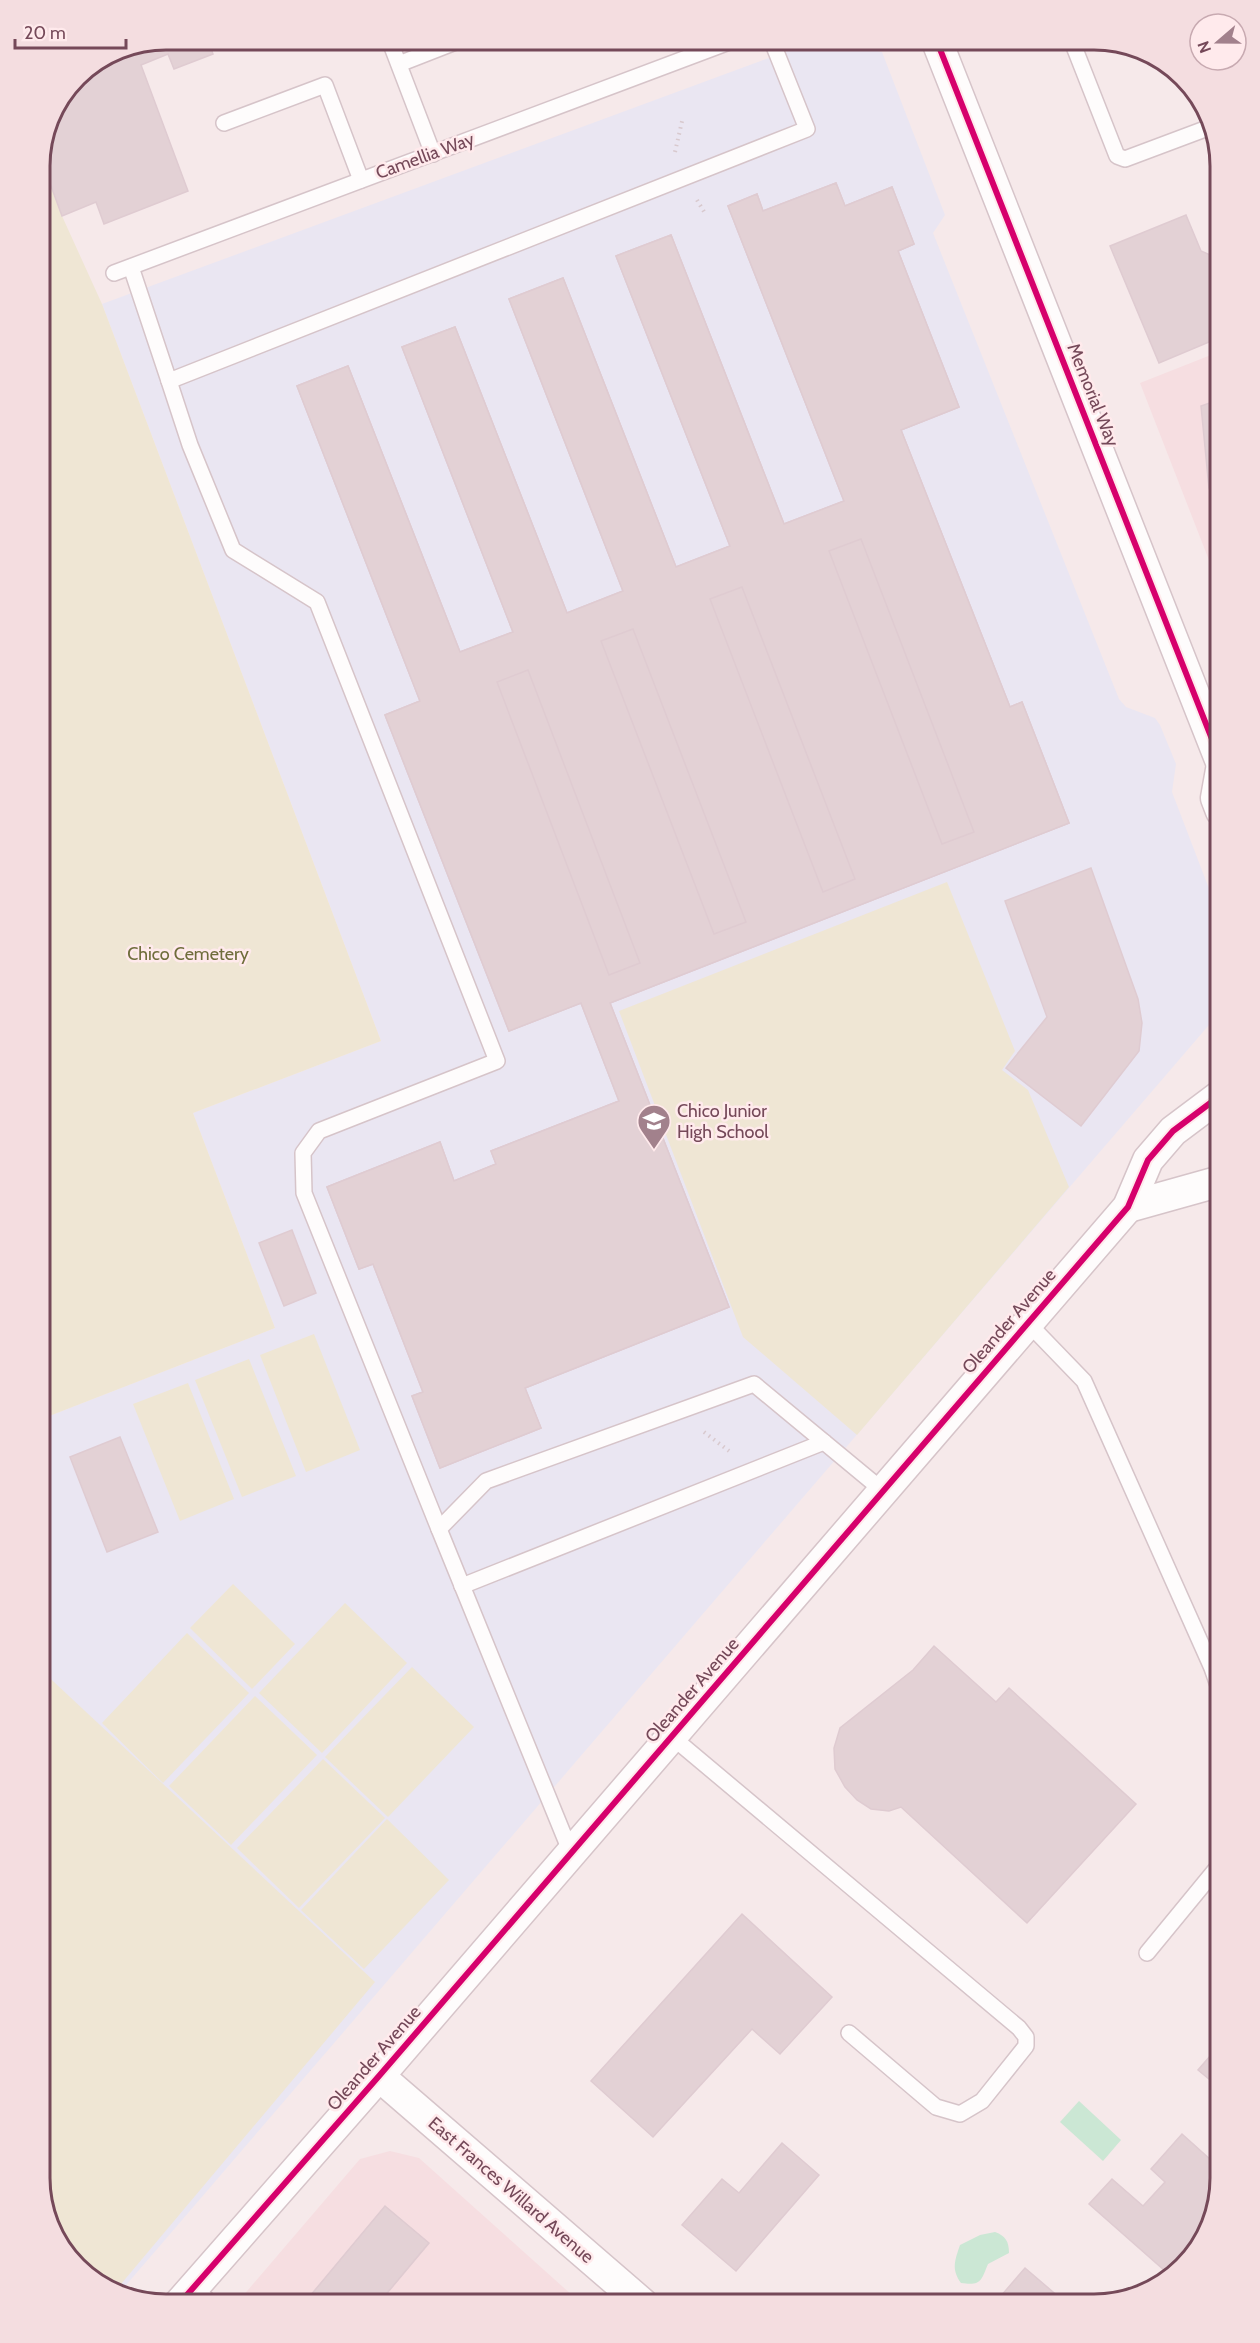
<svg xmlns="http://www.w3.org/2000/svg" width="1260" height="2343" font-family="Cabin,sans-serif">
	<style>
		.residential { fill: #f6dee1 }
		.education { fill: #eae6f2 }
		.green { fill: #efe6d4 }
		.water { fill: #cbe7d4 }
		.building { fill: #e3d1d5; stroke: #dfcbd1; stroke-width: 1.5; fill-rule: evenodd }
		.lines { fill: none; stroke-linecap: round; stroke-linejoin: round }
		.service-casing { stroke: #d6c4c9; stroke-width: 18 }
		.minor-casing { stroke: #d6c4c9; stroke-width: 33 }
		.path { stroke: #d8c9ce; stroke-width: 4; stroke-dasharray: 1.5 4.5; stroke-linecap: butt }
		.service { stroke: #fefcfc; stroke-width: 15 }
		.minor { stroke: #fefcfc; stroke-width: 30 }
		.cycleway-casing { stroke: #ffeaec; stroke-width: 10 }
		.cycleway { stroke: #d6006c; stroke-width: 6 }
		.labels { text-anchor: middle; stroke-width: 5; stroke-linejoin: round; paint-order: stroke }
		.street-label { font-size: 18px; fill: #754959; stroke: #ffeaec }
		.park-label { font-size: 18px; fill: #6f6d3b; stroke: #ffeaec }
		.poi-label { font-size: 18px; fill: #754959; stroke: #ffeaec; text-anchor: start }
		.rim { fill: none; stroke: #754959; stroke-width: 3 }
	</style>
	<rect width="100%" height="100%" fill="#f6e9ea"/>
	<g class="residential">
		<path d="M1221 351V591L1140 383Z"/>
		<path d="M390 2151 419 2158 582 2304H236L360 2159Z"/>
	</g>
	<path class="education" d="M804 45 869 49 882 52 945 215 933 233 1119 699 1126 707 1155 718 1160 725 1176 764 1172 792 1221 920V1011L121 2291 95 2282 49 2226 39 2177V1420L275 1328 193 1113 381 1041 102 304Z"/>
	<g class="green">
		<path d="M40 156 62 216 102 304 381 1041 193 1113 275 1328 39 1420Z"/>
		<path d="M947 882 1015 1051 1002 1070 1028 1090 1069 1187 857 1435 743 1337 619 1011Z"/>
		<path d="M314 1334 360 1450 306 1472 260 1355Z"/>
		<path d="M249 1359 296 1476 242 1497 195 1380Z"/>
		<path d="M188 1383 234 1499 180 1521 133 1404Z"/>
		<path d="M233 1584 295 1644 252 1689 190 1628Z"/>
		<path d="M345 1603 407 1663 322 1753 259 1693Z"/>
		<path d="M187 1633 249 1693 163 1783 102 1723Z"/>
		<path d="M412 1667 474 1727 388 1817 325 1757Z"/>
		<path d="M39 1668 375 1982 116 2290 95 2282 49 2226 39 2177Z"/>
		<path d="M255 1696 317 1755 231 1845 169 1786Z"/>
		<path d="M323 1759 385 1818 299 1908 237 1848Z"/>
		<path d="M387 1819 449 1880 364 1969 301 1910Z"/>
	</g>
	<g class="water">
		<path d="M1079 2101 1121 2140 1103 2161 1060 2122Z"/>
		<path d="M995 2232C1006 2236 1009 2242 1009 2253L988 2264C981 2281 981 2286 961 2283 951 2269 955 2260 960 2245L980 2235Z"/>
	</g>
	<g class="building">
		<path d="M166 39H212L208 40 213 54 174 69 168 54 141 65 188 191 104 224 96 202 62 216 40 156 49 117 76 76 117 49Z"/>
		<path d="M836 183 845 206 892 187 914 244 898 251 959 407 901 430 1010 707 1022 702 1069 823 610 1003 729 1307 525 1388 541 1428 440 1468 412 1396 423 1392 373 1264 359 1269 327 1187 440 1142 454 1181 496 1164 491 1151 619 1101 581 1003 509 1031 385 715 420 701 297 386 348 366 460 652 513 632 402 347 455 327 567 613 623 591 509 299 563 278 676 567 730 546 616 256 671 235 784 524 844 501 728 206 757 194 763 211ZM517 1193 573 1338 501 1365 445 1221Z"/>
		<path d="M836 183 845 206 892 187 914 244 898 251 959 407 901 430 1010 707 1022 702 1069 823 610 1003 729 1307 525 1388 541 1428 440 1468 412 1396 423 1392 373 1264 359 1269 327 1187 440 1142 454 1181 496 1164 491 1151 619 1101 581 1003 509 1031 385 715 420 701 297 386 348 366 460 652 513 632 402 347 455 327 567 613 623 591 509 299 563 278 676 567 730 546 616 256 671 235 784 524 844 501 728 206 757 194 763 211ZM861 539 974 832 942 844 829 551ZM742 587 855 879 823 892 710 599ZM633 629 746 922 714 934 601 641ZM528 670 640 963 609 975 497 682Z"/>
		<path d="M1186 215 1201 251 1217 258 1221 256V337L1159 363 1110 246Z"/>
		<path d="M1221 399V519L1209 488 1201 406Z"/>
		<path d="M1091 868 1138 999 1142 1023 1139 1051 1081 1126 1006 1068 1047 1017 1005 901Z"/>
		<path d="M292 1230 316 1293 284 1306 259 1243Z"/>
		<path d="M120 1437 158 1532 107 1552 70 1457Z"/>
		<path d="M934 1646 996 1702 1009 1688 1136 1804 1027 1923 901 1807 889 1811 871 1809 857 1800 845 1787 835 1769 834 1748 840 1728 913 1670Z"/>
		<path d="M742 1914 832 1997 780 2054 752 2029 653 2137 591 2081Z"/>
		<path d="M1217 2048 1221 2052V2089L1198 2070Z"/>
		<path d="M1182 2134 1221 2169V2178L1207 2223 1165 2271 1089 2204 1112 2179 1143 2206 1165 2182 1151 2169Z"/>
		<path d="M782 2143 819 2175 736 2271 682 2225 722 2179 739 2193Z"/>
		<path d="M385 2206 429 2243 378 2304H307L305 2302Z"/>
		<path d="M1025 2268 1067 2304H994Z"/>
	</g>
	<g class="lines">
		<defs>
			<g id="service">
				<path d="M389 39 433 154"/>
				<path d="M1071 39 1117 156 1125 159 1213 126"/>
				<path d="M399 64 463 39"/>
				<path d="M224 123 325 85 361 180"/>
				<path d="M131 267 169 381 807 129 771 39"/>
				<path d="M114 273 737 39"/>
				<path d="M169 381 190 445 233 550 317 602 497 1061 319 1131 303 1153 304 1193 439 1529"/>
				<path d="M1027 1322 1084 1381 1212 1668 1221 1694"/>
				<path d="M462 1586 824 1442"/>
				<path d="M671 1736 1019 2028 1026 2037V2046L982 2101 960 2114 936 2107 849 2033"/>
				<path d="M571 1853 439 1529 486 1481 754 1384 882 1490"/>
				<path d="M1147 1953 1221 1863"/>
				<path d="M193 2287 212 2304"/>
			</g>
			<g id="minor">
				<path d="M936 39 1221 762"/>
				<path d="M1221 811 1216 798 1221 770"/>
				<path d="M1128 1207 1221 1181"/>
				<path d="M379 2076 643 2304"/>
				<path d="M179 2304 379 2076 1128 1207 1148 1160 1173 1131 1221 1095"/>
			</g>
		</defs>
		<use href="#service" class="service-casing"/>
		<use href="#minor" class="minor-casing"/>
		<g class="path">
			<path d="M675 152 683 117"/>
			<path d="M697 200 706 215"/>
			<path d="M704 1432 729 1451"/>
		</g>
		<use href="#service" class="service"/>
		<use href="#minor" class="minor"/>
		<defs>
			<g id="cycleway">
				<path d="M936 39 1221 762"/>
				<path d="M179 2304 379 2076 1128 1207 1148 1160 1173 1131 1221 1095"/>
			</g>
		</defs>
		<use href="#cycleway" class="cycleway-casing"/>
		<use href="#cycleway" class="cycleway"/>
	</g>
	<defs>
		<symbol id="school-pin" viewBox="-11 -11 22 30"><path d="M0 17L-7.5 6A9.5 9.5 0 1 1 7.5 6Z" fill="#a2818c" stroke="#ffeaec"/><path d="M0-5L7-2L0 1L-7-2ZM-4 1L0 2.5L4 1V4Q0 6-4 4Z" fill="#fff"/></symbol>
	</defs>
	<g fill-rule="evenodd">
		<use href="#school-pin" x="635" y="1102" width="38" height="52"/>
	</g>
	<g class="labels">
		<g class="street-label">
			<text transform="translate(425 156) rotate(-20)" y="6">Camellia Way</text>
			<text transform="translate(1093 395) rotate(68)" y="6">Memorial Way</text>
			<text transform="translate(1009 1321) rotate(-49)" y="6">Oleander Avenue</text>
			<text transform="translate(692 1690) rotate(-49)" y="6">Oleander Avenue</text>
			<text transform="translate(374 2058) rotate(-49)" y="6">Oleander Avenue</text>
			<text transform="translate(511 2190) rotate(41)" y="6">East Frances Willard Avenue</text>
		</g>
		<g class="park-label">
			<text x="188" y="960">Chico Cemetery</text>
		</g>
		<g class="poi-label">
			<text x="677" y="1117">Chico Junior<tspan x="677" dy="21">High School</tspan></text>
		</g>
	</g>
	<path d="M0 0H1260V2343H0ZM166 50H1094A116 116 0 0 1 1210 166V2178A116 116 0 0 1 1094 2294H166A116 116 0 0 1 50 2178V166A116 116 0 0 1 166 50Z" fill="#f4dde0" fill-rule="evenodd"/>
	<path class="rim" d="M166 50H1094A116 116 0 0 1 1210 166V2178A116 116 0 0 1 1094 2294H166A116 116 0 0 1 50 2178V166A116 116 0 0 1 166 50Z"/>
	<g transform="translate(1218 42) rotate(250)"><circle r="28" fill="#ffeaec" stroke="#c8aab1" stroke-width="1.5"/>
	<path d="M0-4.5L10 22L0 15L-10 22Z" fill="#a2818c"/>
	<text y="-9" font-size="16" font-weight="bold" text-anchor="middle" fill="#754959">N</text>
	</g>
	<path d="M15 39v9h111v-9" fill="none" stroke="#754959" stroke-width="3"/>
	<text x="24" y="39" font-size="18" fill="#754959" stroke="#ffeaec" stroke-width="4.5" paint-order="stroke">20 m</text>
</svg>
